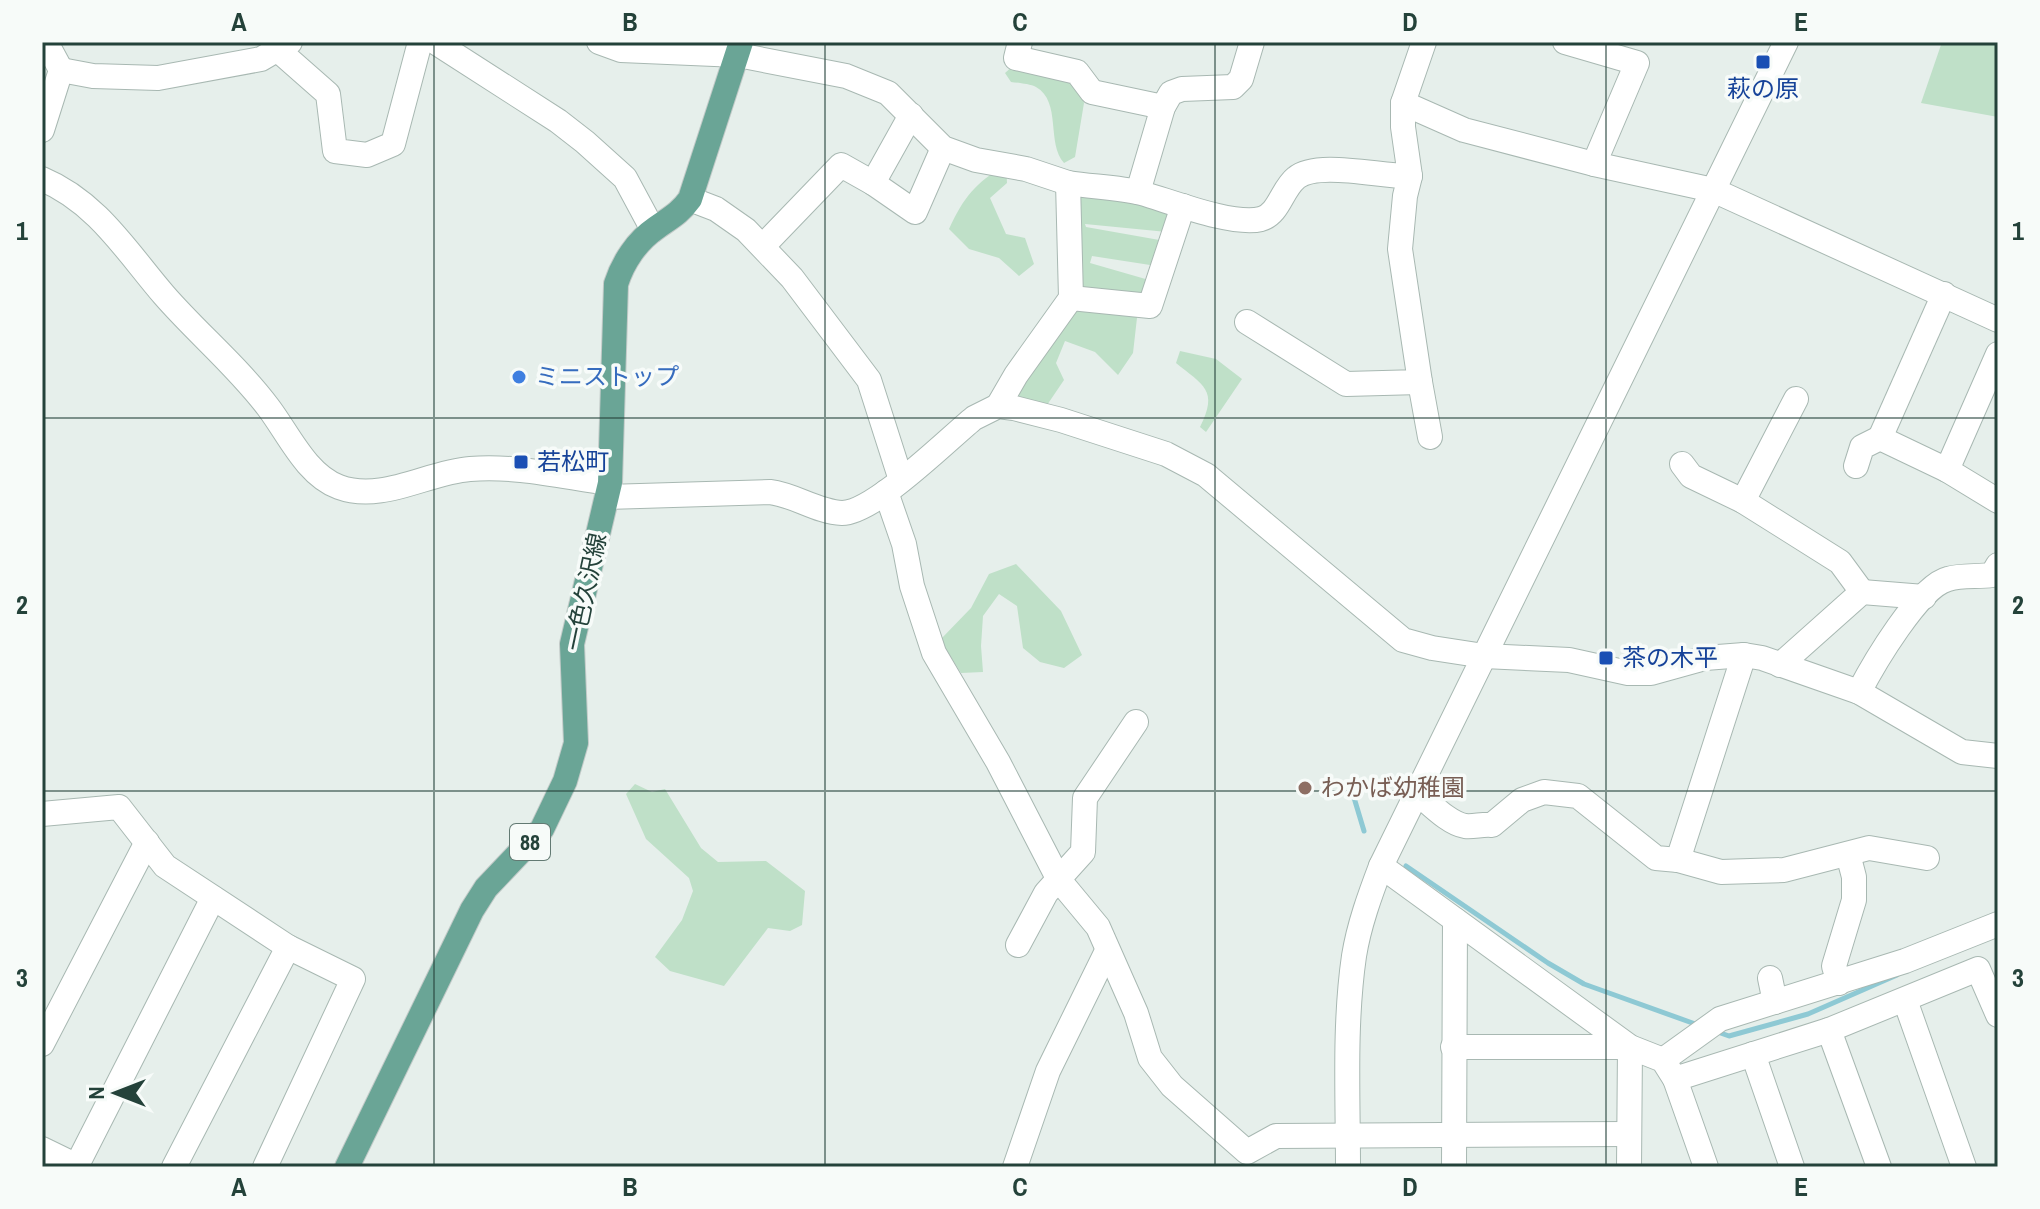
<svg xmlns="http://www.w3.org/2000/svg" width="2040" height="1209" font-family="'Archivo Narrow','Noto Sans JP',sans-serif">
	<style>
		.green { fill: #bfe0c8 }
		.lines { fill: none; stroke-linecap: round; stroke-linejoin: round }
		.stream { stroke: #8ec9d4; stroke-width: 5 }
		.minor-casing { stroke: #a8b8b2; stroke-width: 26 }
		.major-casing { stroke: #c2cac8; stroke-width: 26 }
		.minor { stroke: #fff; stroke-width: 24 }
		.major { stroke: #6aa596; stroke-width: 24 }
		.grid { fill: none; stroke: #24423a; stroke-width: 2; stroke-opacity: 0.55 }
		.transit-dot { fill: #1a4fb4; stroke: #f7fbf9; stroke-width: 3 }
		.shop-dot { fill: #3f7fe0; stroke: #f7fbf9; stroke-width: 3 }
		.education-dot { fill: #8d6e63; stroke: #f7fbf9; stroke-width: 3 }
		.labels { text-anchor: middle; stroke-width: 7; stroke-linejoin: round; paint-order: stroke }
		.shield { fill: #f7fbf9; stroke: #637a73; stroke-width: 2 }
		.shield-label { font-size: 22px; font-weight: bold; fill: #24423a }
		.transit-label { font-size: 24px; fill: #164399; stroke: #f7fbf9; text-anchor: start }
		.shop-label { font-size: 24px; fill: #366cbe; stroke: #f7fbf9; text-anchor: start }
		.street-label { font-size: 24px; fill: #24423a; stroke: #f7fbf9 }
		.education-label { font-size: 24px; fill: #785e54; stroke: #f7fbf9; text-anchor: start }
		.neatline { fill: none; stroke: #24423a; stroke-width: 3 }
		.grid-label { font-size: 26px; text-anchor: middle; font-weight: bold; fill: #24423a }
	</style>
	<rect width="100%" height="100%" fill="#e6efeb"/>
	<g class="green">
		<path d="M1942 42H1998V117L1921 103Z"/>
		<path d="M1015 64 1076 82 1084 103 1075 157 1064 163C1046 143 1062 102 1036 87 1030 84 1019 83 1011 82L1005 73Z"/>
		<path d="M1006 165 1007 183 990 198 1006 234 1025 238 1034 264 1019 276 999 258 969 249 949 229C964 197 975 183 1006 165Z"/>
		<path d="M1073 189 1170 211 1167 232 1085 224 1086 227 1165 241 1163 267 1092 256 1090 263 1149 280 1138 309 1133 353 1118 375 1095 352 1065 341 1056 363 1064 380 1043 411 1005 403 1074 299Z"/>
		<path d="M1180 351 1216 359 1242 379 1206 432 1200 427C1219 390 1203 385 1176 363Z"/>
		<path d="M1016 564 1061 611 1082 655 1064 668 1040 662 1023 648 1017 606 999 594 983 616 981 646 983 672 961 673 940 640 971 608 989 574Z"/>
		<path d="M635 784 652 792 665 789 701 848 718 862 766 861 805 891 802 925 790 931 768 928 724 986 670 971 655 957 682 920 693 891 689 878 646 839 626 794Z"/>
	</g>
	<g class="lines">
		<g class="stream">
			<path d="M1352 791 1364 831"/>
			<path d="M1406 866 1548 963 1584 984 1698 1025"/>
			<path d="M1715 1031 1729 1036 1808 1014 1897 975"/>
		</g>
		<defs>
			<g id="minor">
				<path d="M42 42 48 46 61 70"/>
				<path d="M435 42 558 121 585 142 625 178 653 230"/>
				<path d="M599 42 621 50 738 55 846 76 888 93 943 148 976 160 1026 169 1068 183"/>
				<path d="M1020 42 1016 58 1077 72 1092 92 1163 107"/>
				<path d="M1565 42 1637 63 1594 164"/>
				<path d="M278 50 328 94 335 151 367 155 393 144 420 42"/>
				<path d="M1403 103 1464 130 1594 164 1713 190 1998 320"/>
				<path d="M42 130 61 70 93 76 158 78 261 59 290 42"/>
				<path d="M42 179C97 202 127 252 164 295 197 333 237 366 268 407 288 433 306 475 339 487 382 503 428 472 470 469 516 465 564 477 610 483"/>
				<path d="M873 183 915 212 943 148"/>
				<path d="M1138 192 1163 107 1171 93 1182 89 1233 87 1241 79 1252 42"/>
				<path d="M690 199 716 209 746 230 792 278 869 380 901 480"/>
				<path d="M763 246 841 165 873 183 911 115"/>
				<path d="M1071 298 1150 306 1183 206"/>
				<path d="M1247 322 1346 384 1420 382 1400 249 1405 196 1410 176"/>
				<path d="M1420 382 1430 437"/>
				<path d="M998 406 1016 375 1071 298 1068 183C1092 187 1118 187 1141 193 1170 201 1232 226 1261 219 1279 214 1282 189 1296 178 1317 160 1382 177 1410 176L1403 127V103L1424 42"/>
				<path d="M1880 438 1944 294"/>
				<path d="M1682 464 1691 476 1743 501 1840 562 1862 592"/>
				<path d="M1856 466 1862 447 1880 438 1947 470 1998 501"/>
				<path d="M1947 470 1998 354"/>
				<path d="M886 492 904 544 912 586 934 653 998 762 1059 880 1098 927 1136 1013 1150 1058 1172 1086 1247 1152 1276 1136 1629 1134"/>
				<path d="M607 497 770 492C795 495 817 512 842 513 874 513 947 440 974 418L998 406 1014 408 1061 420 1166 454 1206 475 1403 640 1432 648 1484 656 1569 660 1628 673H1651L1705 658 1744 655 1762 658 1859 692 1962 752 1998 756"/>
				<path d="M1743 501 1796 399"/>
				<path d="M1780 665 1862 592 1924 597"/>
				<path d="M1859 692C1873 665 1919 586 1948 579 1961 575 1978 577 1992 575L1998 565"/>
				<path d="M1416 792C1430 803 1448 823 1465 826 1474 827 1482 824 1492 825L1522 800 1544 792 1578 796 1656 858 1678 860 1721 872 1784 870 1869 848 1927 858"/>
				<path d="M42 814 119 807 165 866 288 947 353 979 265 1167"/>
				<path d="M1678 860 1744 655"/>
				<path d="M1381 866 1630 1047 1663 1060 1675 1079 1706 1167"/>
				<path d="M1018 945 1046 893 1083 852 1085 798 1136 722"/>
				<path d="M1770 978 1775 1002"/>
				<path d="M1839 983 1834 966 1854 900V877L1848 854"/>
				<path d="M1905 1000 1964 1167"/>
				<path d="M1829 1030 1879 1167"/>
				<path d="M42 1044 147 842"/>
				<path d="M1453 1047H1630L1629 1167"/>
				<path d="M1753 1054 1792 1167"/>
				<path d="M1663 1060 1720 1019 1905 961 1998 924"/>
				<path d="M1675 1079 1829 1030 1978 969 1998 1015"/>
				<path d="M42 1149 79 1167"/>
				<path d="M76 1167 213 898"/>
				<path d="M174 1167 288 947"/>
				<path d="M1015 1167 1048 1071 1107 951"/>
				<path d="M1348 1167C1348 1097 1344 1025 1354 956 1359 925 1370 895 1381 866L1786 42"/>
				<path d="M1454 1167 1455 920"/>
			</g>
			<path id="major" d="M347 1167 472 910 486 888 542 829 565 781 576 743 572 644 610 483 616 284C623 262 637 241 656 228 670 218 680 213 690 199L741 42"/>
		</defs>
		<use href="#minor" class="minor-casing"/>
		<use href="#major" class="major-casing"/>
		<use href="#minor" class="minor"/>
		<use href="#major" class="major"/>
	</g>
	<path class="grid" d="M434 42V1167M825 42V1167M1215 42V1167M1606 42V1167M42 418H1998M42 791H1998"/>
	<g class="transit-dot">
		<rect x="1755" y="54" width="16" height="16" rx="4"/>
		<rect x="513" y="454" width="16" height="16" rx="4"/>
		<rect x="1598" y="650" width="16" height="16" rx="4"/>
	</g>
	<circle class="shop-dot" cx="519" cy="377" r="8"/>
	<circle class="education-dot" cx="1305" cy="788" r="8"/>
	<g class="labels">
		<rect class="shield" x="510" y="824" width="40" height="36" rx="6"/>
		<g class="shield-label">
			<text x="530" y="850">88</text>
		</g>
		<g class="transit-label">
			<text x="1763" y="97" text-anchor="middle">萩の原</text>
			<text x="537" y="470">若松町</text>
			<text x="1622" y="666">茶の木平</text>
		</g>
		<g class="shop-label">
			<text x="535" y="385">ミニストップ</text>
		</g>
		<g class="street-label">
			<text transform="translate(586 592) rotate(-78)" y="8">一色久沢線</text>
		</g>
		<g class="education-label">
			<text x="1321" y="796">わかば幼稚園</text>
		</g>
	</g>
	<rect width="2040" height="1209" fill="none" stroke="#f7fbf9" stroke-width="88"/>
	<g transform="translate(116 1093) rotate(270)" stroke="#f7fbf9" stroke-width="6" paint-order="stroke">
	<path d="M0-6L14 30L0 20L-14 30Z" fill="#24423a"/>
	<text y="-12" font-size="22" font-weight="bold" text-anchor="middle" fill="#24423a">N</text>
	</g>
	<rect x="44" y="44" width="1952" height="1121" class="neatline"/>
	<g class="grid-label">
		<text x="239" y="31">A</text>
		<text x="630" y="31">B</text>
		<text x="1020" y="31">C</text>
		<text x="1410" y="31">D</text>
		<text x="1801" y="31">E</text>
		<text x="22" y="240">1</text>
		<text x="2018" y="240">1</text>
		<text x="22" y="614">2</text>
		<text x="2018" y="614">2</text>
		<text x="22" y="987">3</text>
		<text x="2018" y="987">3</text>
		<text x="239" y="1196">A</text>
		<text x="630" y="1196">B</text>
		<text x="1020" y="1196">C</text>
		<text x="1410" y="1196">D</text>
		<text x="1801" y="1196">E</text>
	</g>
</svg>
